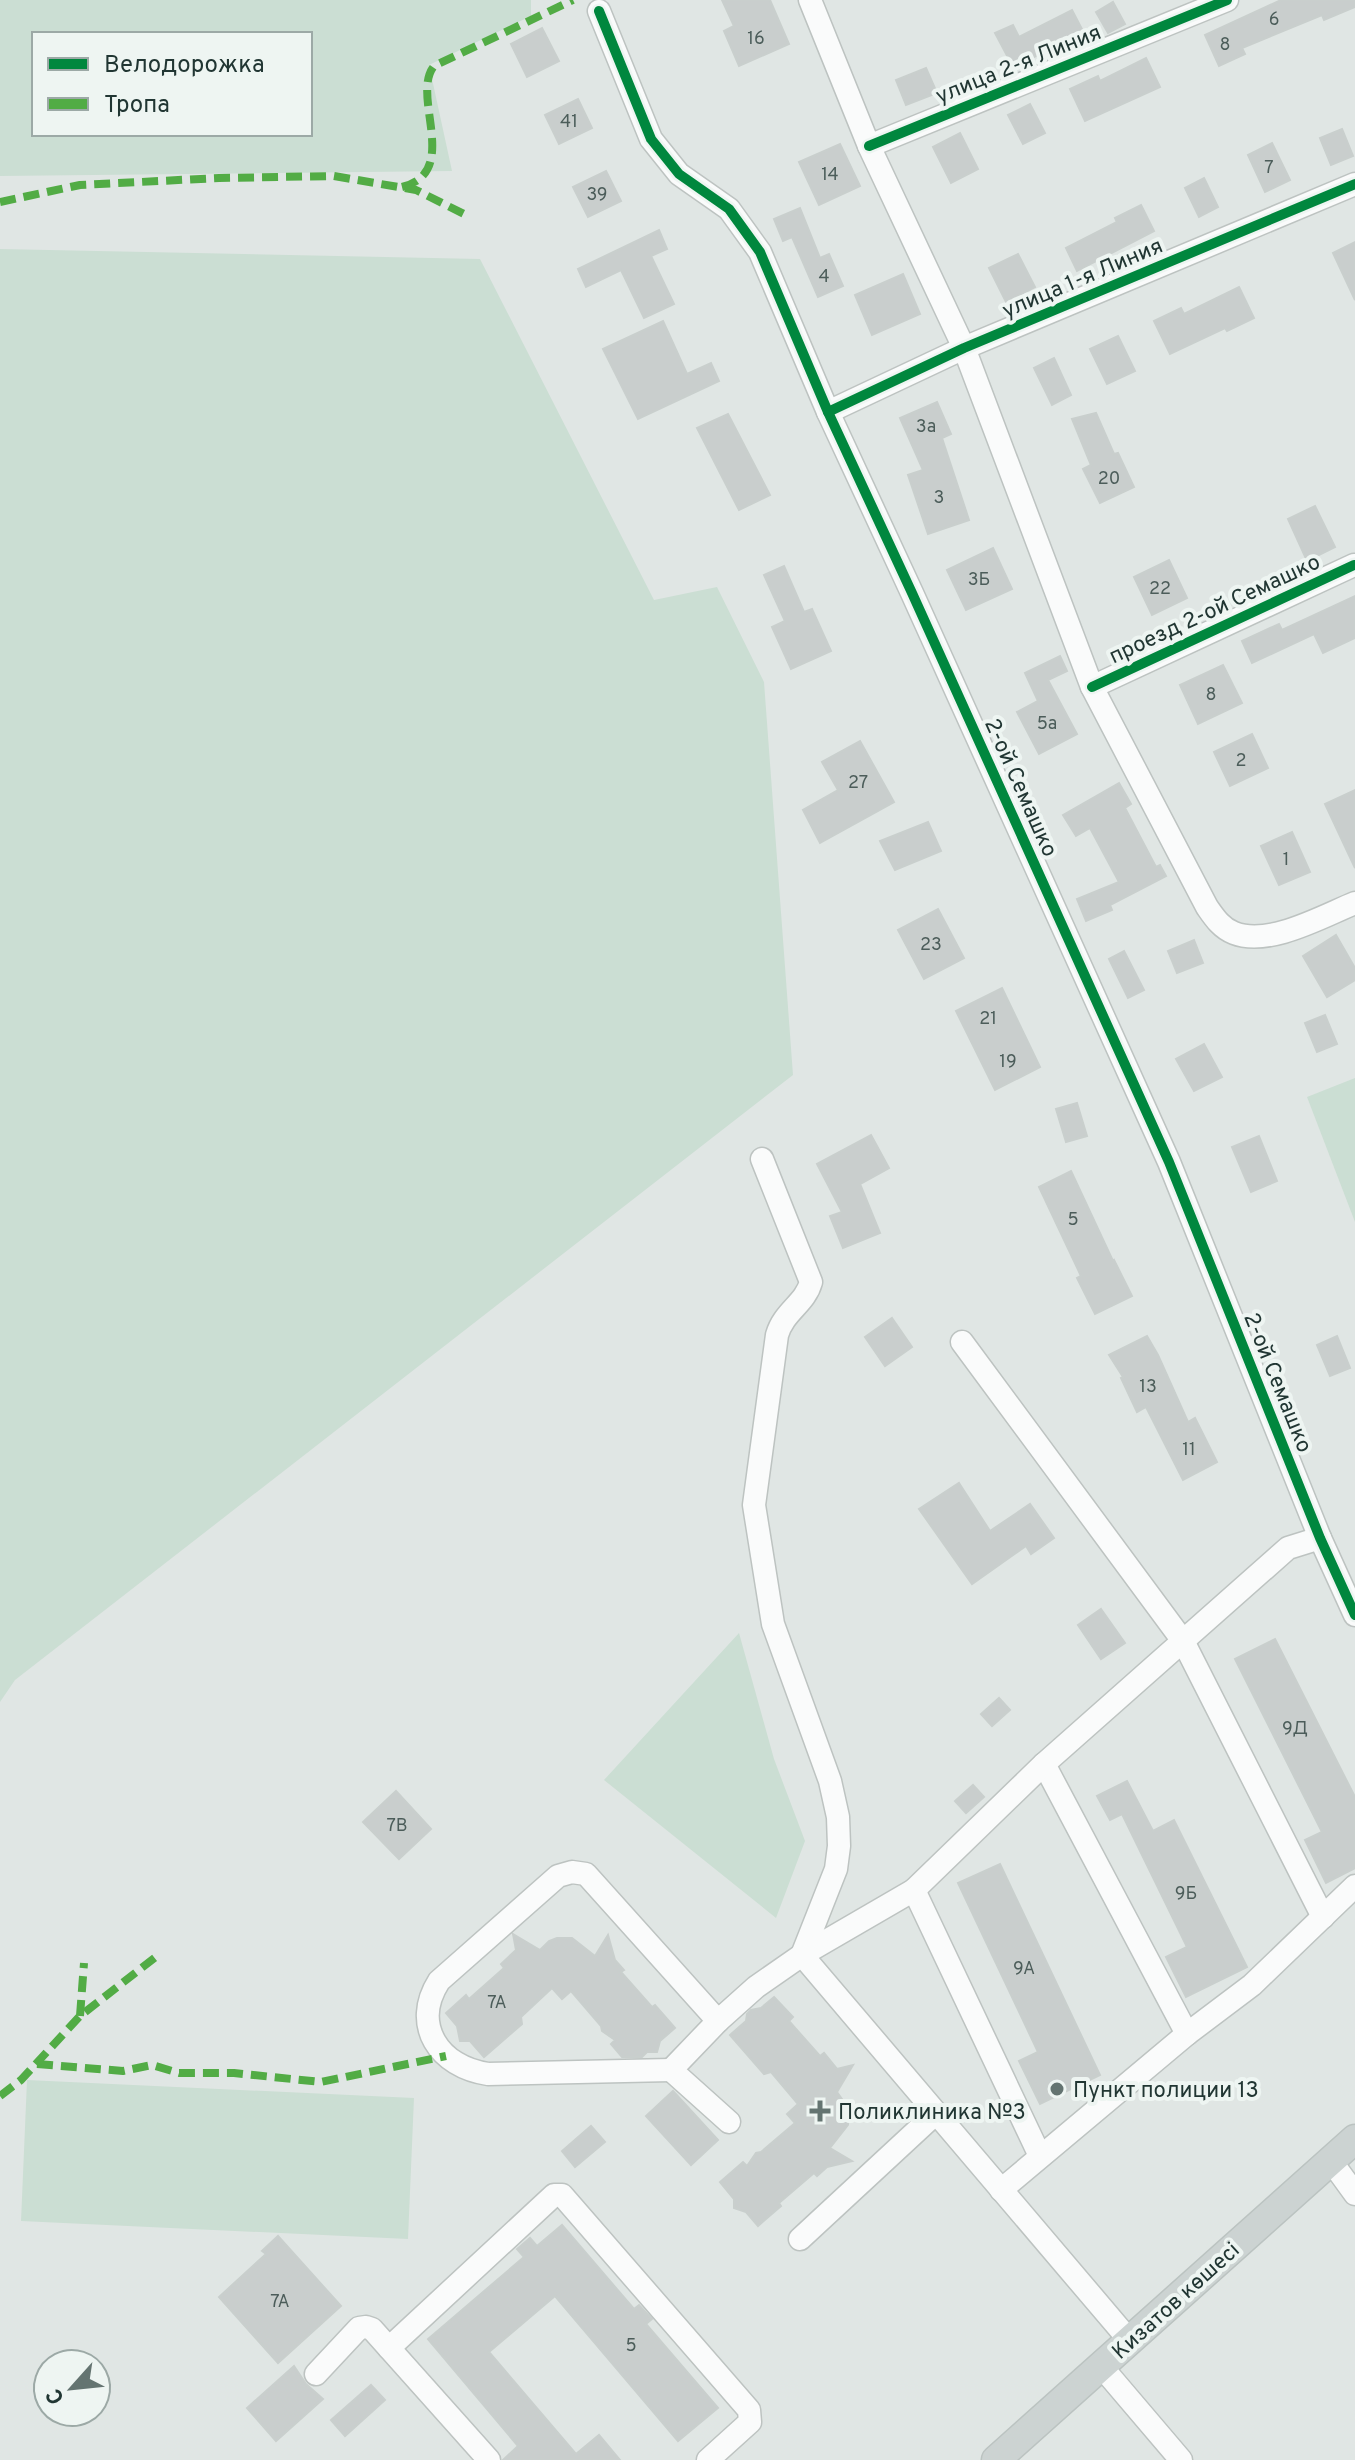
<svg xmlns="http://www.w3.org/2000/svg" width="1355" height="2460" font-family="Overpass,sans-serif">
	<style>
		.green { fill: #cbded3; fill-rule: evenodd }
		.building { fill: #c9cecd; stroke: #c9cfcd; stroke-width: 2 }
		.lines { fill: none; stroke-linecap: round; stroke-linejoin: round }
		.minor-casing { stroke: #bdc3c1; stroke-width: 25 }
		.major-casing { stroke: #bbc3c1; stroke-width: 31 }
		.minor { stroke: #fafbfb; stroke-width: 22 }
		.major { stroke: #ccd3d2; stroke-width: 28 }
		.quiet { stroke: #52ac45; stroke-width: 8; stroke-dasharray: 16 8; stroke-linecap: butt }
		.cycleway-casing { stroke: #eef5f2; stroke-width: 15 }
		.cycleway { stroke: #00873e; stroke-width: 10 }
		.poi-dot { fill: #647471; stroke: #eef5f2; stroke-width: 3 }
		.labels { text-anchor: middle; stroke-width: 8; stroke-linejoin: round; paint-order: stroke }
		.number-label { font-size: 18px; fill: #4c5d5a }
		.street-label { font-size: 22px; fill: #213633; stroke: #eef5f2 }
		.poi-label { font-size: 22px; fill: #213633; stroke: #eef5f2; text-anchor: start }
	</style>
	<rect width="100%" height="100%" fill="#e0e6e4"/>
	<g class="green">
		<path d="M0 0H531V16L429 65 452 171 0 176ZM310 34V134H34V34Z"/>
		<path d="M0 249 480 259 654 600 717 587 764 682 793 1075 15 1680 0 1702Z"/>
		<path d="M1355 1078V1222L1307 1097Z"/>
		<path d="M739 1633 774 1759 805 1841 776 1918 604 1780Z"/>
		<path d="M27 2080 414 2098 408 2239 21 2221Z"/>
	</g>
	<g class="building">
		<path d="M722 0H770L789 44 739 66 724 31 734 26Z"/>
		<path d="M1281 0H1355V7L1324 20 1322 15 1242 48 1245 54 1219 66 1205 35Z"/>
		<path d="M1113 2 1125 24 1108 33 1096 12Z"/>
		<path d="M1072 10 1084 33 1013 67 995 33 1013 25 1019 37Z"/>
		<path d="M542 28 559 61 527 77 511 44Z"/>
		<path d="M1146 58 1160 87 1085 121 1070 89 1098 76 1100 81Z"/>
		<path d="M926 68 937 93 906 105 896 80Z"/>
		<path d="M578 99 592 128 559 144 545 115Z"/>
		<path d="M1030 104 1045 133 1023 144 1008 115Z"/>
		<path d="M1342 129 1353 156 1331 165 1320 138Z"/>
		<path d="M960 133 978 169 951 183 933 147Z"/>
		<path d="M1272 143 1290 180 1265 192 1248 155Z"/>
		<path d="M840 144 860 186 819 205 799 162Z"/>
		<path d="M606 171 621 201 588 217 573 187Z"/>
		<path d="M1204 178 1218 207 1199 217 1185 188Z"/>
		<path d="M1141 205 1154 231 1077 271 1066 248 1117 222 1115 218Z"/>
		<path d="M800 208 820 258 829 254 843 286 818 297 792 237 783 241 774 219Z"/>
		<path d="M659 230 667 249 651 256 674 304 644 318 621 270 586 287 578 269Z"/>
		<path d="M1355 242V300L1333 253Z"/>
		<path d="M1018 254 1035 287 1006 302 989 268Z"/>
		<path d="M903 274 920 314 872 335 855 295Z"/>
		<path d="M1239 287 1254 318 1227 331 1225 328 1170 354 1154 321 1181 308 1184 314Z"/>
		<path d="M663 321 687 374 711 363 719 381 638 419 603 349Z"/>
		<path d="M1118 336 1135 371 1107 384 1090 349Z"/>
		<path d="M1054 358 1071 395 1052 405 1034 368Z"/>
		<path d="M937 402 951 434 942 438 969 520 928 534 908 475 923 470 900 418Z"/>
		<path d="M1096 413 1114 454 1118 453 1134 487 1100 503 1083 469 1091 465 1072 419Z"/>
		<path d="M728 414 770 495 739 510 697 428Z"/>
		<path d="M1315 506 1335 547 1307 561 1288 519Z"/>
		<path d="M993 548 1012 589 966 610 947 570Z"/>
		<path d="M1169 560 1187 598 1152 615 1134 577Z"/>
		<path d="M784 566 804 612 812 609 831 651 791 669 772 627 785 621 764 575Z"/>
		<path d="M1355 596V638L1323 653 1314 634 1252 663 1242 641 1279 624 1282 630Z"/>
		<path d="M1060 656 1067 671 1048 680 1077 734 1039 754 1017 712 1038 701 1025 673Z"/>
		<path d="M1223 665 1242 703 1198 724 1180 685Z"/>
		<path d="M1252 734 1268 768 1230 786 1214 752Z"/>
		<path d="M860 741 894 802 820 843 803 810 838 790 822 762Z"/>
		<path d="M1119 783 1131 804 1125 808 1156 867 1160 865 1166 876 1110 905 1112 910 1086 921 1077 899 1119 882 1090 828 1076 836 1063 815Z"/>
		<path d="M1355 790V868L1325 804Z"/>
		<path d="M928 822 941 851 895 870 880 841Z"/>
		<path d="M1292 832 1310 872 1279 885 1261 846Z"/>
		<path d="M938 909 964 958 924 979 898 930Z"/>
		<path d="M1336 935 1355 968V980L1327 997 1303 956Z"/>
		<path d="M1194 940 1203 963 1177 973 1168 951Z"/>
		<path d="M1124 951 1144 990 1128 998 1109 959Z"/>
		<path d="M1002 988 1040 1067 995 1090 956 1011Z"/>
		<path d="M1325 1015 1337 1044 1317 1052 1305 1023Z"/>
		<path d="M1204 1044 1222 1077 1194 1091 1176 1059Z"/>
		<path d="M1077 1103 1087 1136 1066 1142 1056 1109Z"/>
		<path d="M871 1135 889 1168 860 1184 880 1233 843 1248 830 1216 842 1212 817 1164Z"/>
		<path d="M1259 1136 1277 1181 1251 1192 1232 1147Z"/>
		<path d="M1071 1171 1113 1261 1114 1260 1132 1296 1095 1314 1077 1278 1081 1276 1039 1187Z"/>
		<path d="M892 1318 912 1347 885 1366 865 1337Z"/>
		<path d="M1147 1336 1158 1355 1188 1422 1195 1418 1217 1462 1183 1480 1146 1407 1137 1412 1121 1378 1123 1377 1109 1355Z"/>
		<path d="M1337 1336 1350 1368 1330 1376 1317 1345Z"/>
		<path d="M959 1483 990 1531 1030 1504 1054 1538 1031 1554 1026 1546 972 1584 919 1509Z"/>
		<path d="M1101 1609 1125 1643 1101 1659 1078 1625Z"/>
		<path d="M1275 1639 1355 1797V1868L1326 1883 1305 1840 1322 1832 1235 1659Z"/>
		<path d="M999 1698 1010 1710 992 1726 981 1714Z"/>
		<path d="M1127 1781 1153 1831 1174 1820 1247 1967 1186 1997 1166 1957 1187 1947 1122 1814 1110 1820 1097 1796Z"/>
		<path d="M973 1785 984 1797 966 1813 955 1801Z"/>
		<path d="M396 1791 431 1829 399 1859 363 1822Z"/>
		<path d="M1000 1864 1100 2075 1040 2104 1019 2061 1038 2052 958 1883Z"/>
		<path d="M513 1934 540 1950 549 1941 557 1938H572L595 1956 608 1935 615 1960 624 1970 621 1972 652 2007 655 2005 675 2028 660 2041 657 2052H647L642 2057H622L611 2044 615 2040 602 2031 601 2026 571 1991 562 1999 552 1988 521 2017 522 2024 484 2057 470 2041H460L457 2026 446 2013 466 1995 469 1999 504 1968 501 1964 516 1950Z"/>
		<path d="M774 1997 793 2017 789 2021 820 2056 824 2053 837 2069 853 2065 837 2092 849 2109 848 2125 830 2148 852 2161 827 2167 817 2176 814 2173 779 2203 781 2206 758 2226 746 2212 734 2208V2199L720 2182 743 2162 747 2166 756 2153 761 2152 795 2123 787 2114 798 2104 771 2072 764 2074 730 2035 746 2021 747 2014 751 2010 761 2008Z"/>
		<path d="M673 2091 718 2140 691 2165 646 2116Z"/>
		<path d="M591 2126 605 2142 575 2167 562 2151Z"/>
		<path d="M562 2225 634 2309 639 2305 652 2319 646 2324 718 2408 678 2441 555 2296 489 2352 576 2454 599 2435 620 2460H503L518 2446 428 2339 524 2257 517 2249 530 2238 537 2246Z"/>
		<path d="M278 2236 341 2306 278 2363 219 2297 266 2254 262 2251Z"/>
		<path d="M294 2366 306 2384 323 2399 276 2441 247 2408Z"/>
		<path d="M371 2385 385 2400 345 2436 331 2420Z"/>
	</g>
	<g class="lines">
		<defs>
			<g id="minor">
				<path d="M810 0 869 146 964 348 1092 687 1207 907C1214 917 1221 928 1234 933 1269 947 1323 916 1355 903"/>
				<path d="M599 11 651 139 679 174 729 209 760 252 828 412 912 593 1169 1162 1320 1538 1355 1615"/>
				<path d="M869 146 1227 0"/>
				<path d="M828 412 964 348 1355 184"/>
				<path d="M1092 687 1354 565"/>
				<path d="M762 1159 811 1282C805 1304 784 1311 777 1335L754 1505 773 1624 830 1781 838 1817 839 1846 836 1869 802 1955"/>
				<path d="M962 1342 1183 1641 1323 1917"/>
				<path d="M1044 1764 1187 2034"/>
				<path d="M914 1890 1040 2156"/>
				<path d="M802 1955 914 1890 1044 1764 1288 1548 1320 1538"/>
				<path d="M671 2070 488 2074C439 2067 411 2025 439 1981L558 1876 572 1872 586 1874 718 2021"/>
				<path d="M729 2122 671 2070 718 2021 756 1987 802 1955 1130 2341"/>
				<path d="M1331 2161 1355 2194"/>
				<path d="M1001 2190 1187 2034 1252 1985 1355 1886"/>
				<path d="M800 2239 935 2114"/>
				<path d="M389 2348 554 2195H562L749 2410 750 2422 708 2460"/>
				<path d="M1101 2366 1181 2460"/>
				<path d="M316 2374 359 2328 366 2327 372 2329 489 2460"/>
			</g>
			<path id="major" d="M996 2460 1355 2139"/>
		</defs>
		<use href="#minor" class="minor-casing"/>
		<use href="#major" class="major-casing"/>
		<use href="#minor" class="minor"/>
		<use href="#major" class="major"/>
		<g class="quiet">
			<path d="M402 187C462 172 410 96 434 66L573 0"/>
			<path d="M0 202 80 185 219 178 334 176 416 190 470 217"/>
			<path d="M80 2016 84 1963"/>
			<path d="M37 2064 123 2071 152 2065 179 2073H234L321 2082 446 2056"/>
			<path d="M0 2096 21 2080 80 2016 157 1956"/>
		</g>
		<defs>
			<g id="cycleway">
				<path d="M599 11 651 139 679 174 729 209 760 252 828 412 912 593 1169 1162 1320 1538 1355 1615"/>
				<path d="M869 146 1227 0"/>
				<path d="M828 412 964 348 1355 184"/>
				<path d="M1092 687 1354 565"/>
			</g>
		</defs>
		<use href="#cycleway" class="cycleway-casing"/>
		<use href="#cycleway" class="cycleway"/>
	</g>
	<g class="poi-dot">
		<circle cx="1057" cy="2089" r="8"/>
		<path d="M816 2099h8v8h8v8h-8v8h-8v-8h-8v-8h8z"/>
	</g>
	<g class="labels">
		<g class="number-label">
			<text x="1274" y="25">6</text>
			<text x="756" y="44">16</text>
			<text x="1225" y="50">8</text>
			<text x="569" y="127">41</text>
			<text x="1269" y="173">7</text>
			<text x="830" y="180">14</text>
			<text x="597" y="200">39</text>
			<text x="824" y="282">4</text>
			<text x="926" y="432">3а</text>
			<text x="1109" y="484">20</text>
			<text x="939" y="503">3</text>
			<text x="979" y="585">3Б</text>
			<text x="1160" y="594">22</text>
			<text x="1211" y="700">8</text>
			<text x="1047" y="729">5а</text>
			<text x="1241" y="766">2</text>
			<text x="858" y="788">27</text>
			<text x="1286" y="865">1</text>
			<text x="931" y="950">23</text>
			<text x="988" y="1024">21</text>
			<text x="1008" y="1067">19</text>
			<text x="1073" y="1225">5</text>
			<text x="1148" y="1392">13</text>
			<text x="1189" y="1455">11</text>
			<text x="1295" y="1734">9Д</text>
			<text x="397" y="1831">7В</text>
			<text x="1186" y="1899">9Б</text>
			<text x="1024" y="1974">9А</text>
			<text x="497" y="2008">7А</text>
			<text x="280" y="2307">7А</text>
			<text x="631" y="2351">5</text>
		</g>
		<g class="street-label">
			<text transform="translate(1018 63) rotate(-22)" y="8">улица 2-я Линия</text>
			<text transform="translate(1082 277) rotate(-23)" y="8">улица 1-я Линия</text>
			<text transform="translate(1214 608) rotate(-25)" y="8">проезд 2-ой Семашко</text>
			<text transform="translate(1022 787) rotate(66)" y="8">2-ой Семашко</text>
			<text transform="translate(1279 1382) rotate(68)" y="8">2-ой Семашко</text>
			<text transform="translate(1175 2300) rotate(-42)" y="8">Кизатов көшесі</text>
		</g>
		<g class="poi-label">
			<text x="1073" y="2097">Пункт полиции 13</text>
			<text x="838" y="2119">Поликлиника №3</text>
		</g>
	</g>
	<rect x="32" y="32" width="280" height="104" fill="#eef5f2" stroke="#9ca9a6" stroke-width="2"/>
	<rect x="48" y="58" width="40" height="12" fill="#00873e" stroke="#9ca9a6" stroke-width="2"/>
	<text x="104" y="72" font-size="24" fill="#213633">Велодорожка</text>
	<rect x="48" y="98" width="40" height="12" fill="#52ac45" stroke="#9ca9a6" stroke-width="2"/>
	<text x="104" y="112" font-size="24" fill="#213633">Тропа</text>
	<g transform="translate(72 2388) rotate(243)"><circle r="38" fill="#eef5f2" stroke="#9ca9a6" stroke-width="2"/>
	<path d="M0-6L14 30L0 20L-14 30Z" fill="#647471"/>
	<text y="-12" font-size="22" font-weight="bold" text-anchor="middle" fill="#213633">С</text>
	</g>
</svg>
